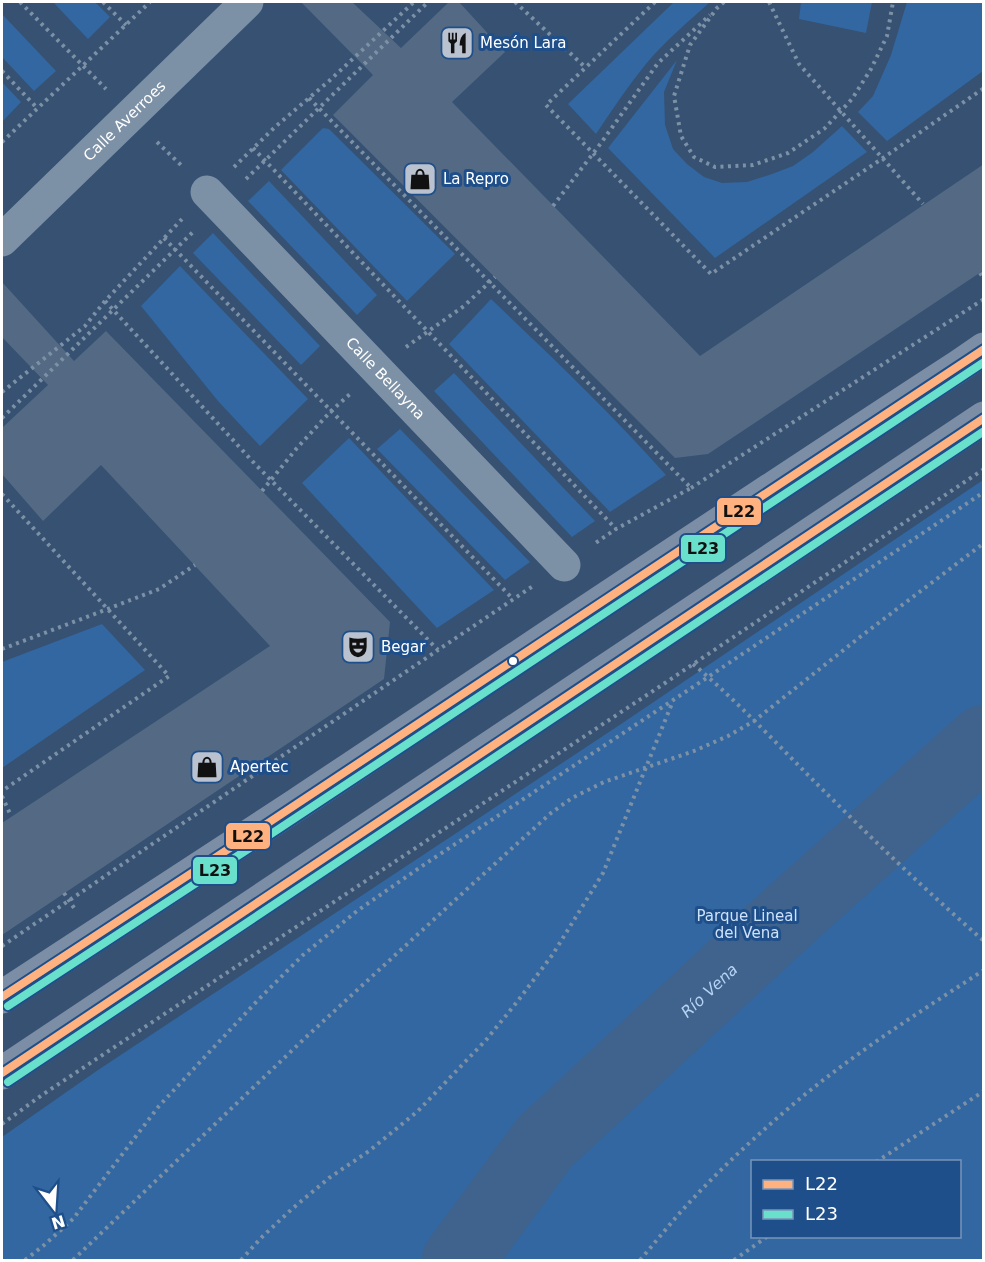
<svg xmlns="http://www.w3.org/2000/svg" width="985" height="1262" font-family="'DejaVu Sans',sans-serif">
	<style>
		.green { fill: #3267a1; fill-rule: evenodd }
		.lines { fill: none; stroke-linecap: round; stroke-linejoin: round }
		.river { stroke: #40638d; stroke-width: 72 }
		.building { fill: #546a84 }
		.path { stroke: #7d91a6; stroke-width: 4; stroke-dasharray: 3 4.5; stroke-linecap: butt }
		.minor { stroke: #7d91a6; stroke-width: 33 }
		.major { stroke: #7c8ea5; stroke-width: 33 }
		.bus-1-casing { stroke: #1e4f8a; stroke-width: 12 }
		.bus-2-casing { stroke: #1e4f8a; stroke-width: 12 }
		.bus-1 { stroke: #ffb280; stroke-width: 8 }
		.bus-2 { stroke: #69e0cc; stroke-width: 8 }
		.bus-dot { fill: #fff; stroke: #1e4f8a; stroke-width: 2 }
		.labels { text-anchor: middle; stroke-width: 6; stroke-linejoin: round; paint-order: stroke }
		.poi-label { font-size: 15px; fill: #fff; stroke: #1e4f8a; text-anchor: start }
		.street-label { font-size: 15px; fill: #fff; stroke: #1e4f8a }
		.park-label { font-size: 15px; fill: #cee2f9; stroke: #1e4f8a }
		.water-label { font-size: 16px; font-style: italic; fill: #b5d3f3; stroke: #1e4f8a }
		.line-badge { stroke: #1e4f8a; stroke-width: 2 }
		.pale-badge-label { font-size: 16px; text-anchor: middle; font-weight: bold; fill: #111 }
	</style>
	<rect width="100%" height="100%" fill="#365172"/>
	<g class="green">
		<path d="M53 2H95L110 17 88 39Z"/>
		<path d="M674 2H710C688 22 665 41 646 64 628 86 612 110 596 134L568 104Z"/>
		<path d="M801 2H872L866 33 799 19Z"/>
		<path d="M907 2H983V71L887 141 858 112 873 96 891 55Z"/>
		<path d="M2 14 56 71 34 91 2 57Z"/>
		<path d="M677 60 664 92 665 125 673 149 687 164 704 177 722 183 747 182 772 174 793 166 813 152 842 126 867 152 715 258 608 148Z"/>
		<path d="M2 82 21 102 2 122Z"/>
		<path d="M323 128 329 129 455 254 407 301 281 170Z"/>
		<path d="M269 181 377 295 357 315 248 201Z"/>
		<path d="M213 233 320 346 301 365 193 253Z"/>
		<path d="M180 266 308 399 260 446 218 401 141 306Z"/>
		<path d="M491 299C551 356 611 413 666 475L610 512 449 344Z"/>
		<path d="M454 373 595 521 572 537 434 391Z"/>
		<path d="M400 429 530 562 505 580 377 449Z"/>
		<path d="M349 438 494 590 437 628 302 483Z"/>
		<path d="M983 480V1260H2V1137L98 1070 618 726ZM752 1162H960V1236H752Z"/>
		<path d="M102 624 145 670 2 768V662Z"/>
	</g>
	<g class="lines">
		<path class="river" id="s1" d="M458 1260 545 1142 788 917 984 741"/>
	</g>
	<g class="building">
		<path d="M301 2H352L401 48 449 2H459L505 52 452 102 700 356 984 164V270L708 454 675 458 333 115 373 75Z"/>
		<path d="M2 282 74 361 106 331 390 622 384 679 2 935V823L270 646 101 465 43 521 2 474V428L48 385 2 337Z"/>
	</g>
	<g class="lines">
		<g class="path">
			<path d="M20 2 106 89"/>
			<path d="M103 2 126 25"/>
			<path d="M515 2 585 67"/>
			<path d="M655 2 546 105 711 274 883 158 984 88"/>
			<path d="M724 2 717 8 690 45 674 96 681 136 694 157 715 167 753 165 788 153 824 129 852 99 871 69 887 36 893 2"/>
			<path d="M769 2 799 64 923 204"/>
			<path d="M2 71 38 109"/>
			<path d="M309 98 691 488 616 529 594 544"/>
			<path d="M2 142 150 2"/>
			<path d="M157 142 182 166"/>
			<path d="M253 148 616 529"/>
			<path d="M234 167 275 127 329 81 414 2"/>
			<path d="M246 179 428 2"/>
			<path d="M553 206 601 143 658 63 710 15"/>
			<path d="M164 238 513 599"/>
			<path d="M980 273 984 279"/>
			<path d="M105 301 255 464 438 650 533 586"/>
			<path d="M406 347 464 306 495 277"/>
			<path d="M2 392 85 326 105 301 182 219"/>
			<path d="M2 418 194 231"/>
			<path d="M691 488 984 299"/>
			<path d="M262 491 297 448 331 411 350 394"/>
			<path d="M2 494 169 676 2 791"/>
			<path d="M2 649 92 615 159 589 195 565"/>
			<path d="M693 664C736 700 775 742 814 781 869 836 925 890 984 941"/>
			<path d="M2 796 11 816"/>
			<path d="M64 893 74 908"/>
			<path d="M2 946 438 650"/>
			<path d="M2 1124 42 1095 665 683 984 469"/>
			<path d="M876 1162 984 1091"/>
			<path d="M25 1260 43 1246 73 1219 159 1106 258 1000 303 955 357 911 425 864 708 677 984 492"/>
			<path d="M73 1260 305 1038 466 890 551 813 572 798 604 782 694 751 728 736 754 721 860 637 984 543"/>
			<path d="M241 1260 262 1237 293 1208 329 1178 369 1151 418 1111 486 1040 517 1002 553 954 603 873 673 701"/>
			<path d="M640 1260C653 1245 665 1230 678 1215 710 1179 746 1145 783 1113 845 1059 915 1015 984 970"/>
			<path d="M734 1260 768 1236"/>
		</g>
		<g class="minor">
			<path id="s2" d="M207 192 564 565"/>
			<path id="s3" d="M2 240 247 2"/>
		</g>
		<g class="major">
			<path d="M2 997C99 933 198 870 296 805 517 658 737 510 959 366L984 349"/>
			<path d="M2 1073 984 418"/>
		</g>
		<defs>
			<g id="bus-1">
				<path d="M2 997 259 829 984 349"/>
				<path d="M2 1073 984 418"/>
			</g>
			<g id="bus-2">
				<path d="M8 1006 265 838 984 362"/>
				<path d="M8 1082 984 431"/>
			</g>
		</defs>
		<use href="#bus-1" class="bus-1-casing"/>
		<use href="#bus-2" class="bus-2-casing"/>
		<use href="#bus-1" class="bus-1"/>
		<use href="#bus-2" class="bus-2"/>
	</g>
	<defs>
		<symbol id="restaurant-square" viewBox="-11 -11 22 22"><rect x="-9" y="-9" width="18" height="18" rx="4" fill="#b9c2ce" stroke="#1e4f8a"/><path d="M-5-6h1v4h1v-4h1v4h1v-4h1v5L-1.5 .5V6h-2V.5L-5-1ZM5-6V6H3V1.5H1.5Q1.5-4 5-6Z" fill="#111"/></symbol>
		<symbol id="shop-square" viewBox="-11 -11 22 22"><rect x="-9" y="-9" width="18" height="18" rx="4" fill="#b9c2ce" stroke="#1e4f8a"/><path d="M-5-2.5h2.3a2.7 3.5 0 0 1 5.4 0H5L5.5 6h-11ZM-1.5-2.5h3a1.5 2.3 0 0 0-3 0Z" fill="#111"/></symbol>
		<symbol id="theatre-square" viewBox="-11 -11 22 22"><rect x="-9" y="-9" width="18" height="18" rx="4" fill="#b9c2ce" stroke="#1e4f8a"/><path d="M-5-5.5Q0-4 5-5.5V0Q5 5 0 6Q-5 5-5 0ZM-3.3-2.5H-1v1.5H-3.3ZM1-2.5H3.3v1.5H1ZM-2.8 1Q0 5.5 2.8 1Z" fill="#111"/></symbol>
	</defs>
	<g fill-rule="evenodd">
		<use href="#restaurant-square" x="438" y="24" width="38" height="38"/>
		<use href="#shop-square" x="401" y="160" width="38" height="38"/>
		<use href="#theatre-square" x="339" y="628" width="38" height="38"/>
		<use href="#shop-square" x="188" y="748" width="38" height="38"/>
	</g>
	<circle class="bus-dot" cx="513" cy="661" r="5"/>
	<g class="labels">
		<g class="poi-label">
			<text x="480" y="48">Mesón Lara</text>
			<text x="443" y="184">La Repro</text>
			<text x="381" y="652">Begar</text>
			<text x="230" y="772">Apertec</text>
		</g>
		<g class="street-label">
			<text dy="5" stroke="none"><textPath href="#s3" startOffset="171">Calle Averroes</textPath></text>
			<text dy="5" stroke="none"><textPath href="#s2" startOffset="258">Calle Bellayna</textPath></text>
		</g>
		<g class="park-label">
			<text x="747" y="921">Parque Lineal<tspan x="747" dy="17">del Vena</tspan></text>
		</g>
		<g class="water-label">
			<text dy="6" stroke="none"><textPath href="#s1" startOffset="370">Río Vena</textPath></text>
		</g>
	</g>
	<g class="line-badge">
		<rect x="716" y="497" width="46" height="29" rx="6" fill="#ffb280"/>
		<rect x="680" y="534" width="46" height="29" rx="6" fill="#69e0cc"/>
		<rect x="225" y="822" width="46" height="28" rx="6" fill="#ffb280"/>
		<rect x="192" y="856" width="46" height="29" rx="6" fill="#69e0cc"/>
	</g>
	<g class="pale-badge-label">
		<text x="739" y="517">L22</text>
		<text x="703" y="554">L23</text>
		<text x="248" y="842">L22</text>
		<text x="215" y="876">L23</text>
	</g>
	<rect width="985" height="1262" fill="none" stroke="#ffffff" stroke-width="6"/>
	<rect x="751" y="1160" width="210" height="78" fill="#1e4f8a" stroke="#7895b9" stroke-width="1.5"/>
	<rect x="763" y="1180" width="30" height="9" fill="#ffb280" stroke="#7895b9" stroke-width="1.5"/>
	<text x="805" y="1190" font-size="18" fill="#ffffff">L22</text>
	<rect x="763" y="1210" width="30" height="9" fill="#69e0cc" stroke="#7895b9" stroke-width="1.5"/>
	<text x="805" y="1220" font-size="18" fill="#ffffff">L23</text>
	<g transform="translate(54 1208) rotate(163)" stroke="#1e4f8a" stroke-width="4.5" paint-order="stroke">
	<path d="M0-4.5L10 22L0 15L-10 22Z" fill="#ffffff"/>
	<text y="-9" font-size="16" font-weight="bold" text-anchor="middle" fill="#ffffff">N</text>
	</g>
</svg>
